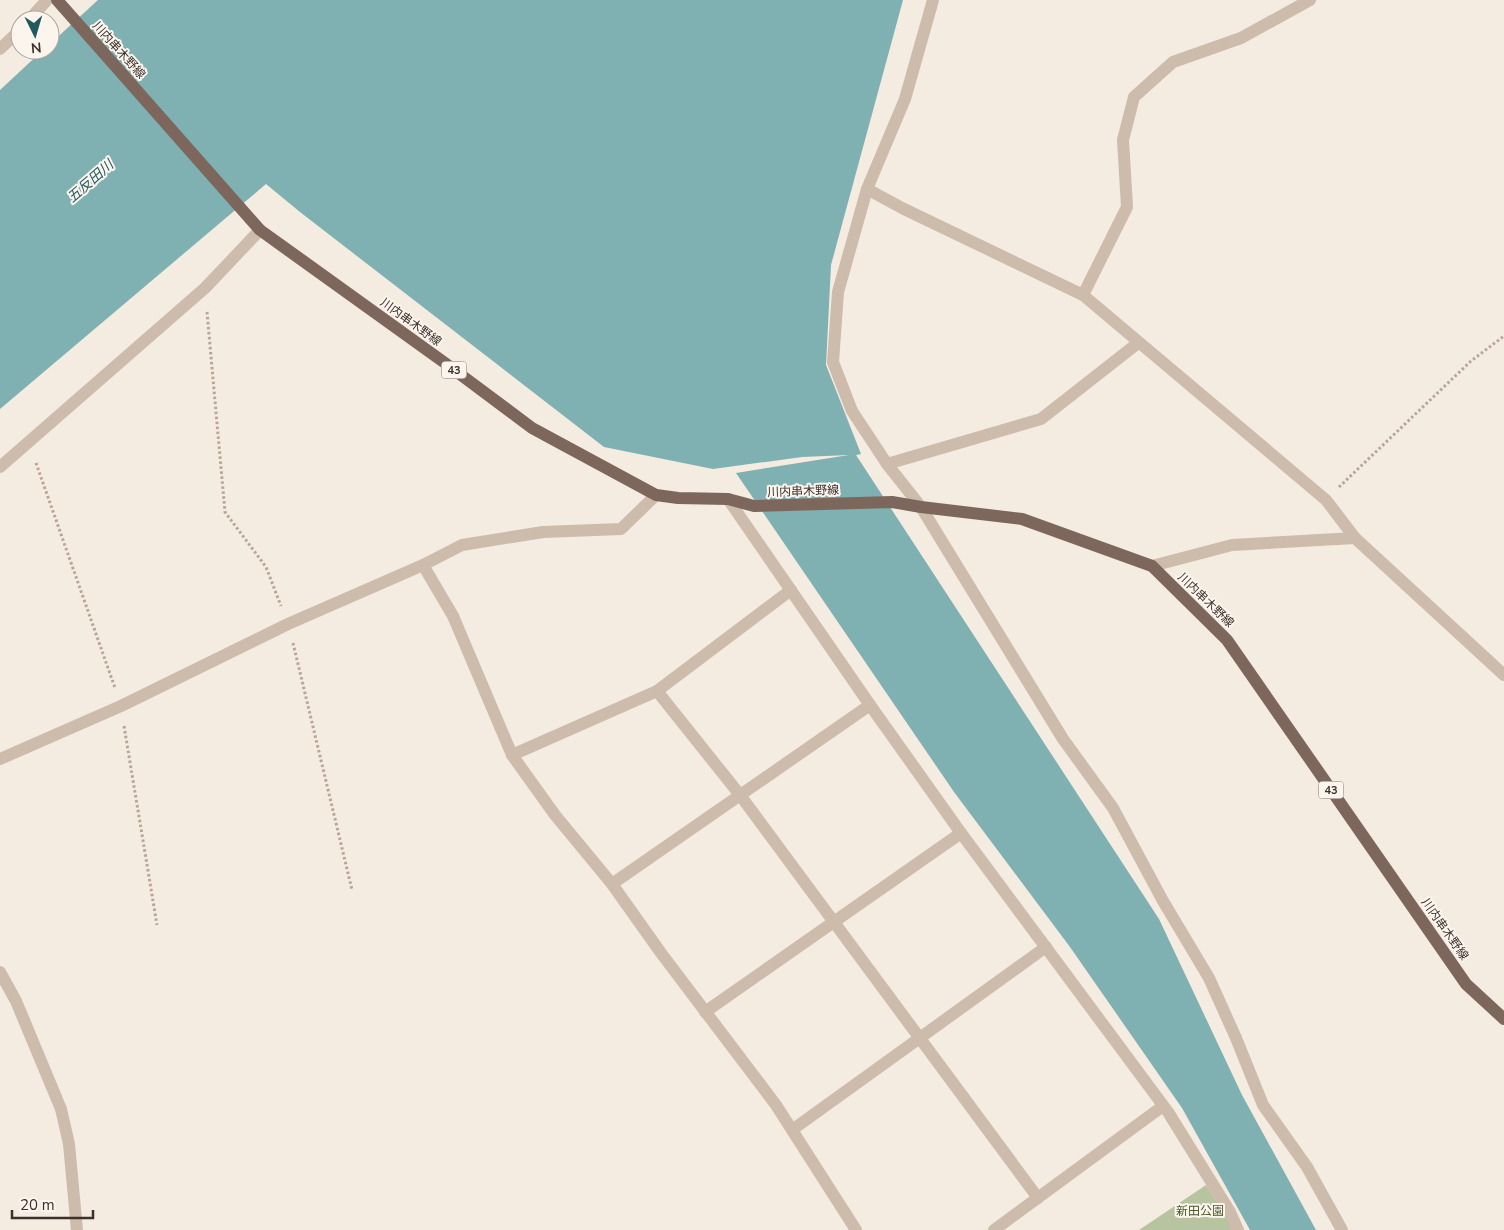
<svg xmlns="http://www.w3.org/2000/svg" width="1504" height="1230" font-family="'Nunito Sans','Noto Sans JP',sans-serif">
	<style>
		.green { fill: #b8c4a0 }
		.water { fill: #7fb0b2 }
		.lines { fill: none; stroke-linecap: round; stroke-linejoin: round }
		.path { stroke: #b9a596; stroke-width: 3; stroke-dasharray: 2.5 2.5; stroke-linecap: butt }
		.minor { stroke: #cdbbac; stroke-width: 12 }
		.tertiary { stroke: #cdbbac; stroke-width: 12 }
		.primary { stroke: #7d675c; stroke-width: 12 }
		.labels { text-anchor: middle; stroke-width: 4; stroke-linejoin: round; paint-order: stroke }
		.shield { fill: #fbf5ee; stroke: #756b66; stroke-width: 1 }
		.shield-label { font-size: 11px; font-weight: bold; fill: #3b302b }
		.street-label { font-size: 12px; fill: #3b302b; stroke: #fbf5ee }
		.park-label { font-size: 12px; fill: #4a5a2e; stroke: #fbf5ee }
		.water-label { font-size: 14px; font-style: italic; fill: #1f5a5e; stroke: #fbf5ee }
	</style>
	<rect width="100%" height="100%" fill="#f4ebe1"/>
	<path class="green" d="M1206 1185 1235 1230H1139Z"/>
	<path class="water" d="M98 0H903L831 265 826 365 861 454 856 455 1159 919 1242 1095 1316 1230H1250L1182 1108 1070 947 954 792 736 473 849 455 802 457 713 469 604 447 300 212 266 184 0 409V90L43 50H50V44Z"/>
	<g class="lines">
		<g class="path">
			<path d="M207 312 225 512 266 567 281 606"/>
			<path d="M36 463 115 688"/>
			<path d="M1339 487 1471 361 1504 336"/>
			<path d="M293 643 352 890"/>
			<path d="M124 726 157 925"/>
		</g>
		<g class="minor">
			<path d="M933 0 905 99 867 189 838 292 833 362 852 411 887 464 921 507 1063 739 1113 808 1163 901 1209 978 1236 1038 1263 1105 1307 1167 1342 1230"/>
			<path d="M867 189 904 209 1083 295 1326 500 1355 538 1504 675"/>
			<path d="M1083 295 1127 207 1123 140 1134 97 1173 62 1241 38 1310 0"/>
			<path d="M887 464 1041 419 1138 343"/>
			<path d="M0 467 205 288 260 230"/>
			<path d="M728 499 870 705 961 833 1168 1112 1230 1212 1238 1230"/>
			<path d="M423 565 453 616 512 755 555 815 612 884 661 953 776 1105 856 1230"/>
			<path d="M1152 566 1232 545 1355 538"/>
			<path d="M657 691 740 795 1038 1198"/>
			<path d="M512 755 657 691 791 590"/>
			<path d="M0 759 121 706 288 624 423 565 462 545 543 532 621 529 656 495"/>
			<path d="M612 884 870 705"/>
			<path d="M0 972 16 1001 61 1109 69 1144 77 1230"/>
			<path d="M705 1012 961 833"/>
			<path d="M792 1130 1046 947"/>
			<path d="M994 1230 1163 1106"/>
		</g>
		<g class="tertiary">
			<path d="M29 20 47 0"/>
			<path d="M0 49 20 30"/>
		</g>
		<path class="primary" d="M57 0 260 230 445 363 532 428 656 495 678 498 728 499 754 506 892 502 921 507 1022 519 1152 566 1227 640 1466 984 1504 1019"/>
	</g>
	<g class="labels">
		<g class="shield">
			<rect x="441.5" y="361.5" width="25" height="17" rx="4"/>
			<rect x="1318.5" y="781.5" width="25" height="17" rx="4"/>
		</g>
		<g class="shield-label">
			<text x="454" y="374">43</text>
			<text x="1331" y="794">43</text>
		</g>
		<g class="street-label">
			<text transform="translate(119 50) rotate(48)" y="4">川内串木野線</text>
			<text transform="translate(411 322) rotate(36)" y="4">川内串木野線</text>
			<text transform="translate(803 491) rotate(-2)" y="4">川内串木野線</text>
			<text transform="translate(1206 600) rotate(44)" y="4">川内串木野線</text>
			<text transform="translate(1445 929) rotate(55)" y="4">川内串木野線</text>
		</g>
		<g class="park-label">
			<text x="1200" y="1215">新田公園</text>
		</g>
		<g class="water-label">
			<text transform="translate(90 181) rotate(-41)" y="5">五反田川</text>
		</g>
	</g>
	<g transform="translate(35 35) rotate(175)"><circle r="24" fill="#fbf5ee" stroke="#aea6a0"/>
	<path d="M0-4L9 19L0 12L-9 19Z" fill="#1f5a5e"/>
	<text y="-8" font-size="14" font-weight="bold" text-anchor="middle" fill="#3b302b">N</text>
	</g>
	<path d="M12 1210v8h81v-8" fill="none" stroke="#3b302b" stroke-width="2.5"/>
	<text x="20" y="1210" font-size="15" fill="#3b302b" stroke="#fbf5ee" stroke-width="4" paint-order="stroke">20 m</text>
</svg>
